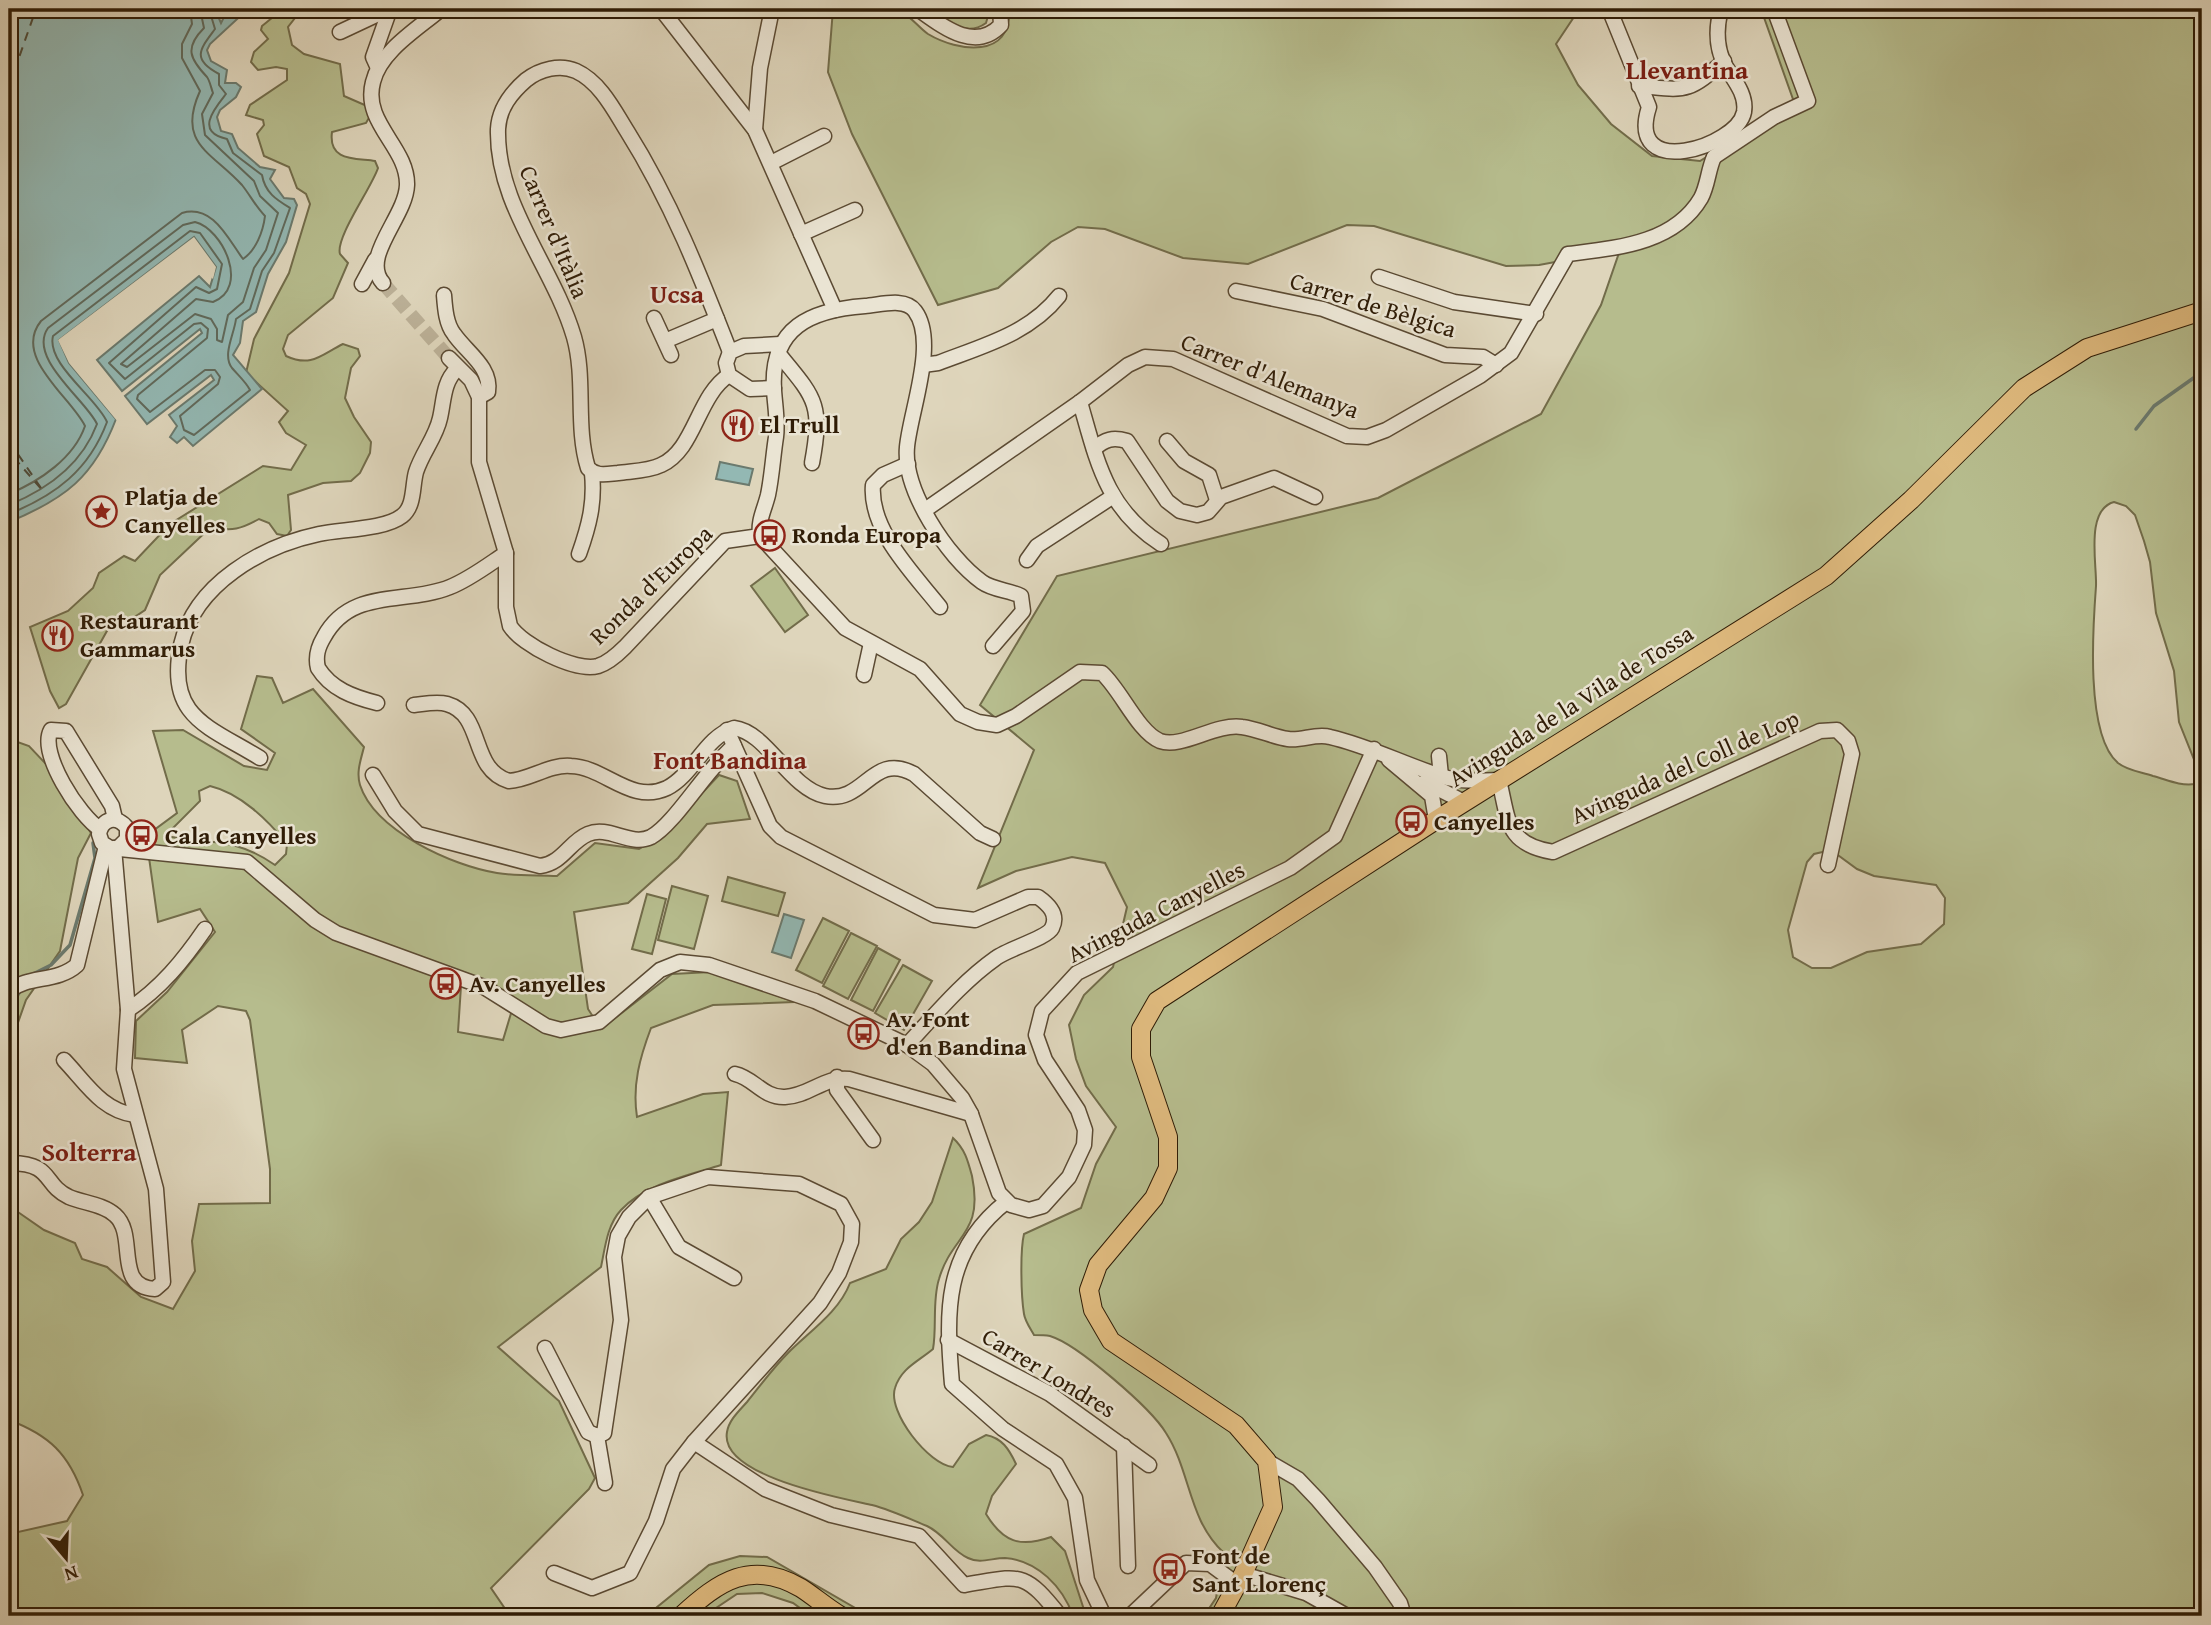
<svg xmlns="http://www.w3.org/2000/svg" width="2211" height="1625" font-family="'Gentium Book Plus',serif">
	<style>
		.green { fill: #b6bc8d; stroke: #726c4a; stroke-width: 2; fill-rule: evenodd }
		.water { fill: #93b8b3; stroke: #6b7a6e; stroke-width: 2 }
		.pier { fill: #ded5bb }
		.lines { fill: none; stroke-linecap: round; stroke-linejoin: round }
		.shore { stroke: #616a5c; stroke-width: 2 }
		.stream { stroke: #6b7a6e; stroke-width: 3.5 }
		.ferry { stroke: #4d4b3a; stroke-width: 2; stroke-dasharray: 9 7; stroke-linecap: butt }
		.minor-tunnel { stroke: #bbb097; stroke-width: 14; stroke-dasharray: 14 7; stroke-linecap: butt }
		.minor-casing { stroke: #5b4a33; stroke-width: 17 }
		.major-casing { stroke: #2f1c06; stroke-width: 20 }
		.minor { stroke: #eae4d3; stroke-width: 14 }
		.major { stroke: #dfba7e; stroke-width: 18 }
		.labels { text-anchor: middle; stroke-width: 5; stroke-linejoin: round; paint-order: stroke }
		.street-label { font-size: 24px; fill: #2f1c06; stroke: #eae4d3 }
		.poi-label { font-size: 24px; font-weight: bold; fill: #2f1c06; stroke: #eae4d3; text-anchor: start }
		.neighbourhood-label { font-size: 26px; font-weight: bold; fill: #7a1f14; stroke: #eae4d3 }
	</style>
	<rect width="100%" height="100%" fill="#ded5bb"/>
	<filter id="stains"><feTurbulence type="fractalNoise" baseFrequency=".00286" numOctaves="4"/><feColorMatrix values="0 0 0 0 .2 0 0 0 0 .09 0 0 0 0 .02 0 0 0 .5 -.17"/></filter>
	<radialGradient id="worn" r=".72"><stop offset=".6" stop-color="#630" stop-opacity="0"/><stop offset="1" stop-color="#630" stop-opacity=".3"/></radialGradient>
	<g class="green">
		<path d="M283 9H302L288 27 292 45 304 54 340 64 344 96 367 106 370 116 366 123 332 132C328 162 356 158 375 161L378 168C372 187 335 238 340 254L348 263 333 298 288 335 283 349 286 356C312 368 322 354 343 344L358 349 360 356 351 368 345 398 354 417 371 442 370 453 360 473 351 481 323 483 288 495 291 530 287 536 277 534 269 523 259 519C243 528 230 533 212 526L160 575 145 610 133 618 112 622 66 704 59 708 50 691 30 627 68 611 93 588 99 573 124 556 135 561 170 524 263 466 291 470 306 445 286 433 279 422 288 411 246 373 254 339 289 273 310 204 306 194 297 188 289 167 264 156 257 134 264 125 263 120 246 115 250 105 287 80V69L276 67 258 70 251 62 254 52 268 39 261 30 262 26Z"/>
		<path d="M833 9C848 9 887 4 898 10 910 15 918 27 928 34 958 52 1012 59 1009 9H1610L1576 14 1556 44 1578 85 1611 124 1652 156 1700 161 1794 102 1761 9H2202V1616H1204L1216 1598 1224 1553C1188 1520 1191 1472 1166 1433 1151 1408 1077 1344 1050 1336 1045 1335 1039 1335 1034 1335 1030 1328 1025 1321 1024 1314 1021 1296 1020 1250 1024 1234L1081 1208 1096 1164 1116 1127 1086 1086 1076 1059 1069 1025 1084 995 1113 967 1127 907 1105 863 1072 857 1016 871 978 888 1034 750 980 705 1057 576 1378 498 1541 414 1601 305 1620 250 1539 265 1506 266 1374 226 1347 225 1248 264 1183 258 1105 229 1078 227 1051 242 998 288 938 305 852 134 828 72ZM2114 502 2126 506 2135 515 2144 541 2150 562 2156 613 2174 671 2179 722 2199 772 2195 784C2179 786 2168 780 2153 776 2142 772 2128 771 2118 763 2085 735 2093 626 2096 586 2097 564 2085 510 2114 502ZM1831 850 1857 869 1874 876 1936 885 1945 898 1944 924 1921 944 1867 952 1831 968H1812L1793 957 1788 930 1807 862 1814 854Z"/>
		<path d="M932 9H990L986 23C967 37 947 23 932 9Z"/>
		<path d="M775 568 808 615 785 632 751 586Z"/>
		<path d="M257 676 272 678 283 703 313 689 364 747C361 759 356 772 360 785 375 831 453 866 497 873 516 876 537 875 557 876L595 843 639 849 664 834 719 775 737 781 750 819 707 824 678 858 628 903 574 912 588 1009 601 1029 672 974 711 972 795 1002 713 1005 651 1028C640 1057 632 1085 637 1117L703 1094 728 1092 721 1165C689 1175 645 1184 621 1210 607 1225 605 1248 601 1267L498 1347 559 1401 595 1478 589 1489 491 1588 510 1616H9V1534L67 1521 83 1495C69 1454 49 1435 9 1420V1189L15 1210 44 1230 75 1243 82 1259 107 1267 141 1297 173 1309 195 1271 192 1241 199 1204 270 1203V1169L250 1020 246 1011 218 1006 182 1030 187 1063 135 1058 136 1021 167 992 215 932 200 909 158 922 146 836 177 813 153 731 183 730 244 766 267 770 275 753 241 729ZM210 786C240 793 268 820 287 844L286 854 275 865C235 837 209 844 165 836L200 801 199 791ZM461 986 487 995 512 1010 503 1040 458 1032Z"/>
		<path d="M9 739 29 746 46 764 91 833 78 858 60 951 26 1000 9 1048Z"/>
		<path d="M728 877 785 893 778 916 722 901Z"/>
		<path d="M672 886 708 896 694 949 658 940Z"/>
		<path d="M647 894 666 899 652 954 632 949Z"/>
		<path d="M823 918 849 931 822 983 796 970Z"/>
		<path d="M851 933 877 946 848 999 823 986Z"/>
		<path d="M878 948 900 960 873 1011 851 1000Z"/>
		<path d="M903 965 932 981 904 1030 875 1013Z"/>
		<path d="M953 1138C965 1149 968 1161 972 1176 984 1235 952 1234 939 1279 932 1301 937 1327 933 1349 919 1361 901 1368 895 1388 887 1412 929 1465 953 1467L969 1444 986 1435C1002 1438 1009 1449 1016 1464L992 1496 986 1514C1003 1542 1020 1548 1051 1537L1065 1551 1086 1616H1073C1063 1587 1037 1560 1005 1558 992 1558 980 1564 968 1558 952 1551 944 1534 927 1526 910 1519 891 1510 872 1505 841 1498 719 1476 727 1432 729 1420 739 1411 747 1402 760 1386 773 1368 788 1353 810 1331 839 1312 850 1283L886 1269 901 1239 919 1222 932 1202Z"/>
		<path d="M740 1556 767 1557 869 1616H811L793 1603 762 1593 737 1594 704 1616H646L709 1565Z"/>
	</g>
	<g class="water">
		<path d="M9 9H215L221 23 228 9H248L210 44 207 50 211 61 227 70 225 83H236L241 87 236 97 220 110 217 117 221 131 232 134 238 148 260 167 275 170 270 179 284 198 294 199 297 205 286 242 268 274 256 312 243 321 240 343 233 355 262 389 193 446 184 437 177 443 170 437 177 426 169 415 214 380 211 375 147 424 125 396 202 333 200 329 122 391 97 360 199 276 210 287 216 267 194 237 59 340 69 363 116 419C94 477 65 499 9 522Z"/>
		<path d="M720 462 753 469 749 485 716 479Z"/>
		<path d="M784 914 804 920 791 958 772 952Z"/>
	</g>
	<path class="pier" d="M194 237 216 267 213 279 210 276 212 267 193 242 63 341 72 361 119 417 118 422 69 363 58 340Z"/>
	<g class="lines">
		<g class="shore">
			<path d="M9 494C40 481 74 458 85 426 71 397 12 357 41 321L182 213C213 204 228 239 243 259 256 250 263 232 265 216 256 207 250 195 242 185 212 152 176 144 200 91L182 58V44L192 24 190 9"/>
			<path d="M9 505C48 489 82 464 97 424 86 400 27 358 48 328L183 225 195 222C223 229 250 288 213 302L196 299 121 364 127 367 195 314 211 319 217 329V340L222 342 228 315 243 302 254 268 266 250 278 213 260 196 254 181 205 135 202 114 213 93C211 88 210 81 207 77 190 59 184 48 204 28L200 9"/>
			<path d="M9 514C56 495 89 470 107 422 97 398 46 364 53 336L190 231 200 233 222 264 217 289 209 293 196 287 109 363 125 379 194 324 201 323 208 329 207 338 138 395 137 399 150 412 205 370H215L220 377 218 384 180 416 184 430 194 435 250 390C246 382 238 375 232 368 222 355 234 335 236 319L250 309 262 271 274 253 290 208C277 200 265 193 262 175L233 153 227 139C194 132 215 108 226 94L219 85V74C190 59 201 48 215 29L209 9"/>
		</g>
		<g class="stream">
			<path d="M2136 429 2154 406 2202 372"/>
			<path d="M31 975 51 965 70 945 95 858 93 843"/>
			<path d="M9 1008 21 990"/>
		</g>
		<g class="ferry">
			<path d="M9 86 36 9"/>
			<path d="M9 441 43 491 9 452"/>
		</g>
		<path class="minor-tunnel" d="M383 283 449 358"/>
		<defs>
			<g id="minor">
				<path d="M661 9 755 130 835 310"/>
				<path d="M918 9C942 26 975 53 1001 25L1000 9"/>
				<path d="M1610 11 1649 107C1625 182 1737 147 1744 112 1747 95 1734 80 1726 67 1716 49 1716 28 1721 9"/>
				<path d="M340 32 389 9"/>
				<path d="M378 68 373 57 390 9"/>
				<path d="M1639 86C1686 90 1687 94 1724 61"/>
				<path d="M755 130 760 68 772 9"/>
				<path d="M1714 157 1774 117 1808 101 1774 9"/>
				<path d="M771 163 824 136"/>
				<path d="M801 234 855 210"/>
				<path d="M1379 277 1454 302 1536 314"/>
				<path d="M383 283C360 257 406 217 407 185 408 147 362 123 373 82 380 51 419 28 441 9"/>
				<path d="M362 284 375 260"/>
				<path d="M1236 291 1323 309 1445 355 1483 357 1496 365"/>
				<path d="M444 295C445 308 446 324 454 334 466 352 492 367 488 392L479 397"/>
				<path d="M654 318 671 355"/>
				<path d="M665 341 717 319"/>
				<path d="M778 353C815 398 823 403 812 463"/>
				<path d="M449 358 471 380 479 397V462L506 553V607L510 626C522 645 575 672 598 666 608 663 617 655 625 647L725 541 760 536C758 520 764 511 768 495 772 476 773 456 776 437 778 421 775 406 774 390 770 327 811 310 865 306 880 305 905 297 915 311 938 342 910 412 907 447 903 490 947 557 982 582 993 590 1009 590 1021 596L1023 611 993 646"/>
				<path d="M923 365 938 363C982 346 1029 334 1059 296"/>
				<path d="M729 375C697 396 695 450 661 465 649 471 632 471 618 473 607 474 596 477 588 468 575 426 586 379 574 337 553 266 496 205 498 129 499 108 511 93 526 80 540 69 560 64 576 71 600 82 614 110 627 131 671 201 700 275 730 352"/>
				<path d="M774 388 750 389 729 375 726 363 730 352 744 346 780 344"/>
				<path d="M1080 402C1097 461 1106 509 1161 544"/>
				<path d="M1167 441 1184 461 1209 475 1217 500"/>
				<path d="M1094 449C1105 439 1113 437 1127 441L1167 501 1180 511 1197 515 1208 512 1221 497 1274 478 1315 497"/>
				<path d="M908 464 883 475 873 485C869 530 914 574 940 607"/>
				<path d="M925 510 1080 402 1128 365 1145 357 1173 359 1347 436 1367 437 1386 430 1480 376 1511 353 1568 254C1616 248 1674 244 1701 198 1708 185 1708 170 1714 157"/>
				<path d="M760 536 845 628 920 669 960 714 978 722 997 725 1016 716 1080 672 1102 673C1121 690 1138 732 1160 741 1182 749 1215 723 1242 727 1258 729 1273 737 1288 739 1302 741 1316 733 1330 737 1369 746 1403 764 1441 776 1459 782 1479 781 1499 780 1509 822 1506 844 1553 852L1820 731 1837 730 1848 741 1852 754 1828 865"/>
				<path d="M579 554C589 526 595 503 592 473"/>
				<path d="M1027 560 1037 546 1112 497"/>
				<path d="M864 675 871 643"/>
				<path d="M377 703C353 697 331 689 318 668 315 656 318 647 324 637 351 587 406 605 450 587 470 579 488 565 506 553"/>
				<path d="M414 705C424 704 437 701 447 704 485 715 469 769 509 781 530 780 549 764 571 766 605 767 631 805 667 788 694 774 705 737 734 728 767 732 789 788 825 796 865 804 872 751 914 774L980 833 993 839"/>
				<path d="M727 730 770 826 781 837 934 915 975 920 1028 897H1038C1048 904 1059 914 1052 928 1047 938 1008 949 996 958 962 982 935 1015 907 1045"/>
				<path d="M1439 756 1441 776"/>
				<path d="M260 758C208 726 166 717 181 645 195 584 262 546 319 534 341 529 384 530 402 516 415 506 412 486 416 472 422 453 436 437 440 418 444 401 443 382 457 369"/>
				<path d="M1389 760 1432 796 1436 820"/>
				<path d="M373 775 395 811 418 834 540 866C563 863 569 842 588 834 609 825 630 847 651 837 675 824 707 768 734 746"/>
				<path d="M1425 782 1464 802"/>
				<path d="M100 829C80 817 38 753 51 730L66 731 112 806 115 819"/>
				<path d="M119 847 127 839V828C117 815 102 818 99 834L102 843 110 848 247 862 315 920 336 933 484 987 546 1026 561 1030 599 1022 660 970 680 962 709 965 815 1001 907 1045 933 1064 962 1098 971 1114 999 1193 1011 1205 1029 1210 1043 1206 1069 1177 1084 1145 1085 1130 1078 1110 1045 1060 1036 1035 1042 1011 1077 973 1290 868 1335 836 1374 749"/>
				<path d="M9 991C28 975 57 983 77 965L106 846"/>
				<path d="M128 1010C161 988 183 961 205 929"/>
				<path d="M64 1060C86 1083 102 1111 135 1115"/>
				<path d="M735 1074C754 1078 763 1098 785 1097 809 1096 825 1076 849 1079L971 1114"/>
				<path d="M837 1077V1090L873 1140"/>
				<path d="M11 1163C54 1164 42 1184 69 1197 83 1203 103 1204 115 1215 138 1235 113 1287 155 1289L163 1282 156 1189 124 1069 128 1010 114 848"/>
				<path d="M649 1197 679 1247 734 1278"/>
				<path d="M1006 1202C943 1252 946 1312 952 1384L1003 1429 1056 1464 1075 1498 1087 1580 1104 1616"/>
				<path d="M948 1340 1050 1394 1149 1465"/>
				<path d="M545 1348 588 1432 597 1436 604 1433 621 1320 614 1257 618 1236 629 1217 649 1197 708 1177 799 1184 841 1204 852 1224 851 1242 839 1273 820 1303 694 1442 673 1469 656 1521 630 1573 592 1588 554 1573"/>
				<path d="M597 1436 605 1483"/>
				<path d="M694 1442 765 1489 831 1515 919 1536 964 1585C1020 1576 1023 1569 1060 1616"/>
				<path d="M1124 1446 1128 1566"/>
				<path d="M1267 1461 1298 1479 1318 1500 1375 1567 1400 1603 1404 1616"/>
				<path d="M1243 1574 1306 1593 1347 1616"/>
				<path d="M1130 1616 1186 1563 1210 1564 1237 1584"/>
			</g>
			<g id="major">
				<path d="M681 1616C719 1581 751 1559 801 1588 815 1597 827 1608 841 1616"/>
				<path d="M1220 1616 1243 1574 1273 1507 1267 1461 1236 1425 1111 1341 1093 1310 1089 1290 1098 1265 1154 1198 1168 1168V1137L1141 1057V1029L1157 1001 1436 820 1826 576 1911 500 2024 388 2087 348 2202 311"/>
			</g>
		</defs>
		<use href="#minor" class="minor-casing"/>
		<use href="#major" class="major-casing"/>
		<use href="#minor" class="minor"/>
		<use href="#major" class="major"/>
	</g>
	<defs>
		<symbol id="restaurant-ring" viewBox="-11 -11 22 22"><circle r="9.5" fill="#eae4d3" stroke="#8f2418" stroke-width="1.5"/><path d="M-5-6h1v4h1v-4h1v4h1v-4h1v5L-1.5 .5V6h-2V.5L-5-1ZM5-6V6H3V1.5H1.5Q1.5-4 5-6Z" fill="#8f2418"/></symbol>
		<symbol id="sight-ring" viewBox="-11 -11 22 22"><circle r="9.5" fill="#eae4d3" stroke="#8f2418" stroke-width="1.5"/><path d="M0-6L1.8-2.2L6-1.7L2.9 1.2L3.7 5.4L0 3.3L-3.7 5.4L-2.9 1.2L-6-1.7L-1.8-2.2Z" fill="#8f2418"/></symbol>
		<symbol id="bus-ring" viewBox="-11 -11 22 22"><circle r="9.5" fill="#eae4d3" stroke="#8f2418" stroke-width="1.5"/><path d="M-5-6H5V4H4V6H2V4H-2V6H-4V4H-5ZM-3.5-4V0h7V-4ZM-3.5 1.2v1.5H-2V1.2ZM2 1.2v1.5H3.5V1.2Z" fill="#8f2418"/></symbol>
	</defs>
	<g fill-rule="evenodd">
		<use href="#restaurant-ring" x="720" y="408" width="35" height="35"/>
		<use href="#sight-ring" x="84" y="494" width="35" height="35"/>
		<use href="#bus-ring" x="752" y="518" width="35" height="35"/>
		<use href="#restaurant-ring" x="40" y="618" width="35" height="35"/>
		<use href="#bus-ring" x="1394" y="804" width="35" height="35"/>
		<use href="#bus-ring" x="124" y="818" width="35" height="35"/>
		<use href="#bus-ring" x="428" y="966" width="35" height="35"/>
		<use href="#bus-ring" x="846" y="1016" width="35" height="35"/>
		<use href="#bus-ring" x="1152" y="1552" width="35" height="35"/>
	</g>
	<g class="labels">
		<g class="street-label">
			<text transform="translate(554 232) rotate(67)" y="8">Carrer d'Itàlia</text>
			<text transform="translate(1373 305) rotate(17)" y="8">Carrer de Bèlgica</text>
			<text transform="translate(1270 376) rotate(22)" y="8">Carrer d'Alemanya</text>
			<text transform="translate(651 585) rotate(-44)" y="8">Ronda d'Europa</text>
			<text transform="translate(1571 706) rotate(-32)" y="8">Avinguda de la Vila de Tossa</text>
			<text transform="translate(1685 767) rotate(-24)" y="8">Avinguda del Coll de Lop</text>
			<text transform="translate(1156 912) rotate(-27)" y="8">Avinguda Canyelles</text>
			<text transform="translate(1049 1373) rotate(31)" y="8">Carrer Londres</text>
		</g>
		<g class="poi-label">
			<text x="760" y="433">El Trull</text>
			<text x="125" y="505">Platja de<tspan x="125" dy="28">Canyelles</tspan></text>
			<text x="792" y="543">Ronda Europa</text>
			<text x="80" y="629">Restaurant<tspan x="80" dy="28">Gammarus</tspan></text>
			<text x="1434" y="830">Canyelles</text>
			<text x="165" y="844">Cala Canyelles</text>
			<text x="469" y="992">Av. Canyelles</text>
			<text x="886" y="1027">Av. Font<tspan x="886" dy="28">d'en Bandina</tspan></text>
			<text x="1192" y="1564">Font de<tspan x="1192" dy="28">Sant Llorenç</tspan></text>
		</g>
		<g class="neighbourhood-label">
			<text x="1687" y="79">Llevantina</text>
			<text x="677" y="303">Ucsa</text>
			<text x="730" y="769">Font Bandina</text>
			<text x="89" y="1161">Solterra</text>
		</g>
	</g>
	<rect width="2211" height="1625" fill="none" stroke="#ded5bb" stroke-width="35"/>
	<rect x="10" y="10" width="2190" height="1604" fill="none" stroke="#2f1c06" stroke-width="3.5"/>
	<rect x="18" y="18" width="2176" height="1590" fill="none" stroke="#2f1c06" stroke-width="2"/>
	<g transform="translate(66 1558) rotate(161)" stroke="#eae4d3" stroke-width="5" paint-order="stroke">
	<path d="M0-5L12 26L0 18L-12 26Z" fill="#2f1c06"/>
	<text y="-10" font-size="19" font-weight="bold" text-anchor="middle" fill="#2f1c06">N</text>
	</g>
	<rect width="100%" height="100%" filter="url(#stains)"/>
	<rect width="100%" height="100%" fill="url(#worn)"/>
</svg>
